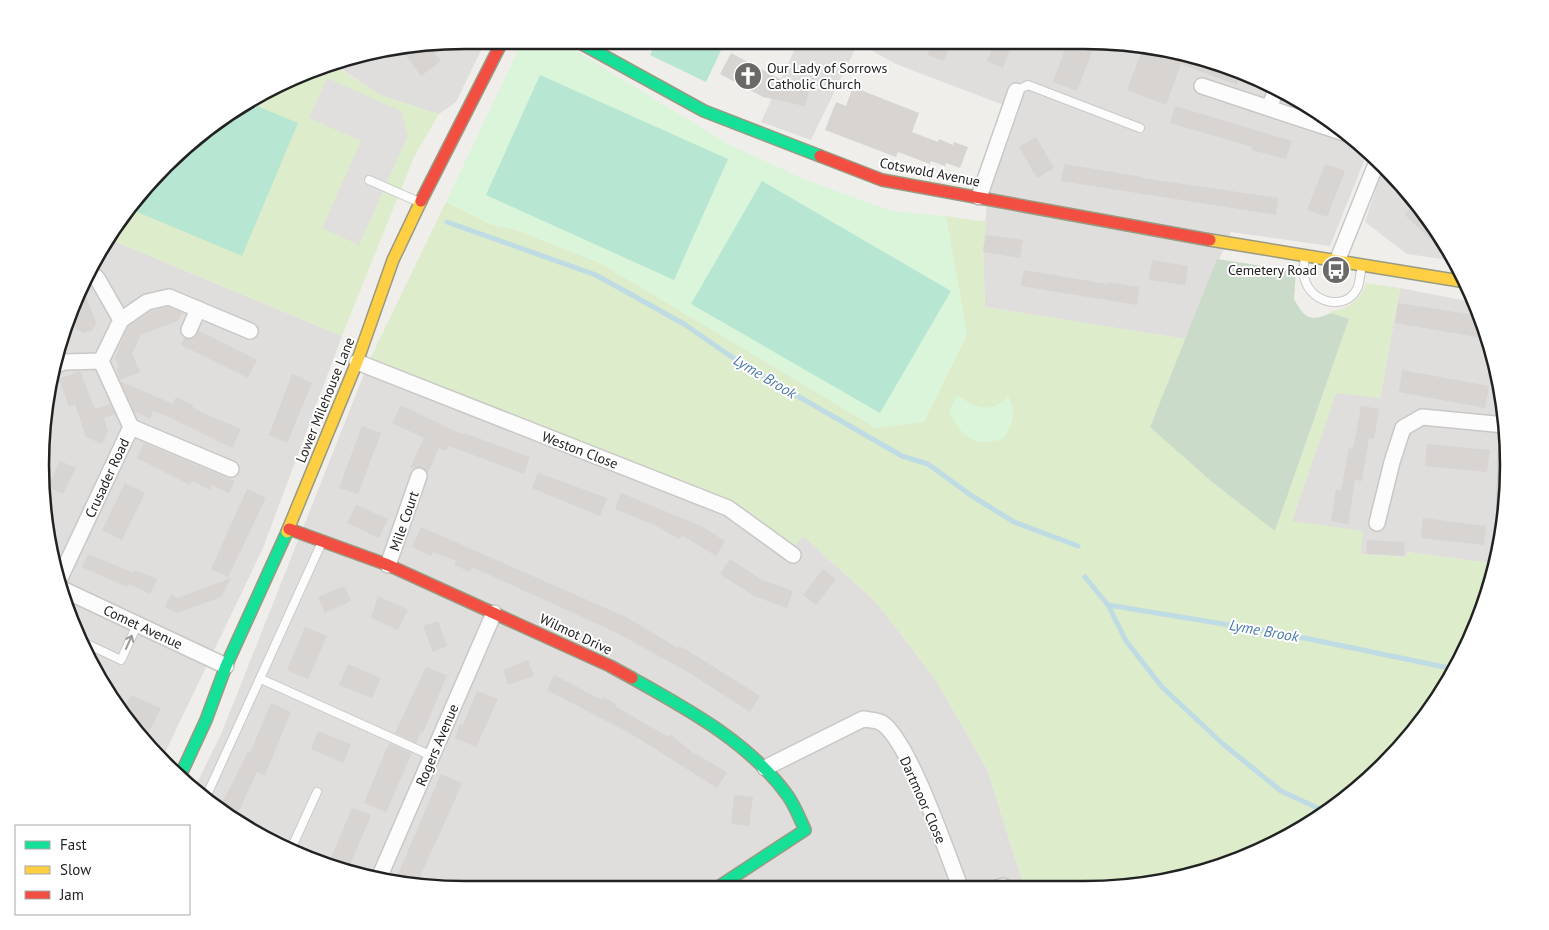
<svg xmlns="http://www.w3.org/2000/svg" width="1549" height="930" font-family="'PT Sans',sans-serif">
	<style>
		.residential { fill: #dfdedc }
		.grass { fill: #ddeccb }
		.cemetery { fill: #cadbca }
		.park { fill: #daf5da }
		.pitch { fill: #b7e6d2 }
		.parking { fill: #e0dfde }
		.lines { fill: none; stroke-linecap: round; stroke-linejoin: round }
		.stream { stroke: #bfdbe3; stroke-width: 5 }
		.building { fill: #d7d4d2 }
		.lane-casing { stroke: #c9c8c7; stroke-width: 10 }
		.street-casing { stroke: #c9c8c7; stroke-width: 18 }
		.fast-casing { stroke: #999a82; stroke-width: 14 }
		.slow-casing { stroke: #999a82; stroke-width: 14 }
		.jam-casing { stroke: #999a82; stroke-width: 14 }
		.lane { stroke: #fdfcfc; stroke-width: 8 }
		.street { stroke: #fdfcfc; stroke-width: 15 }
		.fast { stroke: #16e098; stroke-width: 11 }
		.slow { stroke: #ffcf43; stroke-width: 11 }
		.jam { stroke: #f24e42; stroke-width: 11 }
		.oneway { stroke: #9a9a9a }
		.labels { text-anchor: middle; stroke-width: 4; stroke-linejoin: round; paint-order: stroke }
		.poi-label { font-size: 14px; fill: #222; stroke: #fff; text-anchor: start }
		.street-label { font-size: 14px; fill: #222; stroke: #fff }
		.water-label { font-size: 15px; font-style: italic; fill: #4a7aab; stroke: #fff }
		.rim { fill: none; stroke: #222; stroke-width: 2.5 }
	</style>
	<rect width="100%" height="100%" fill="#f0eeeb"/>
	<g class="residential">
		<path d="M465 40H486L456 102 439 114 380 95 331 62Z"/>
		<path d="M799 40 1112 41 1221 63 1320 112 1368 151 1330 246 1231 232 1185 339 985 307 983 246 989 182 1019 111 896 64 858 43 811 140 761 122Z"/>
		<path d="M1384 164 1438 229 1455 261 1407 254 1365 222Z"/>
		<path d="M107 238 342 336 263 548 163 757 128 723 62 601 40 465 62 329Z"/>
		<path d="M1400 288 1477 303 1501 382 1509 465 1501 548 1496 564 1408 552 1406 557 1361 554 1292 521 1336 392 1380 398Z"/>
		<path d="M370 359 738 507 794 546 803 536 875 601 936 680 987 769 1025 889H437L328 867 229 818 195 787 222 732Z"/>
	</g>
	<g class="grass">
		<path d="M329 62 380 95 439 114 414 157 342 336 107 238 112 229 207 128Z"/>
		<path d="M446 202 490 224 516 230 600 263 876 428 924 422 967 335 946 216 987 222 983 246 985 307 1185 339 1150 427 1275 531 1349 319 1331 313 1332 311C1350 308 1360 300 1366 283L1400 288 1380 398 1336 393 1292 521 1363 531 1361 554 1406 557 1407 552 1496 564 1477 628 1437 701 1364 784 1296 833 1194 875 1112 889H1025L987 769 936 680 875 601 803 536 794 547 738 507 370 359Z"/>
	</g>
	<path class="cemetery" d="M1217 259 1296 271 1294 299C1305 319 1310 322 1331 313L1349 319 1275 531 1211 481 1150 427Z"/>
	<g class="park">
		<path d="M523 40H558L728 144 801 178 891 211 946 216 967 335 924 422 876 428 600 263 516 230 490 224 446 202Z"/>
		<path d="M957 395C976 408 990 415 1008 396 1017 412 1013 425 1003 439 972 447 965 439 949 413Z"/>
	</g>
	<g class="pitch">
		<path d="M657 40H726L706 82 650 55Z"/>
		<path d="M540 75 728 159 674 280 486 195Z"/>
		<path d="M252 104 298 123 242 256 130 209 207 128Z"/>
		<path d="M762 181 951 291 880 413 691 304Z"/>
	</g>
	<path class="parking" d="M327 78 401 111 408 135 359 245 322 228 361 141 309 118Z"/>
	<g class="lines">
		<g class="stream">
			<path d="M447 222 596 275 684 324 742 364 902 456 928 464 972 496 1014 522 1078 546"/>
			<path d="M1085 577 1108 605 1290 635 1454 669"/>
			<path d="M1108 605 1126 641 1162 687 1223 744 1281 791 1326 812"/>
		</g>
	</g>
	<g class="building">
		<path d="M933 41 950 46 944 61 928 55Z"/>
		<path d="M1068 41H1096L1077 91 1053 82Z"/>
		<path d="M995 43 1010 49 1003 68 987 61Z"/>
		<path d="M430 46 441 61 421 76 402 50Z"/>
		<path d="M1143 48 1169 57 1170 53 1221 63 1242 73 1237 85 1181 64 1166 105 1127 90Z"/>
		<path d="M731 53 782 80 810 86 805 106 763 97 720 74Z"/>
		<path d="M853 87 919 113 912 132 938 142 939 139 953 145 954 142 968 147 960 168 946 163 945 166 931 161 930 164 898 152 896 157 825 130 836 102 846 106Z"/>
		<path d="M1175 106 1292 141 1286 159 1252 150 1253 147 1170 123Z"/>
		<path d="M1036 137 1054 168 1037 178 1019 147Z"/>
		<path d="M1064 164 1143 177 1142 178 1278 198 1276 215 1061 181Z"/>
		<path d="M1325 164 1345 171 1327 217 1307 210Z"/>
		<path d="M1416 203 1438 230 1430 239 1405 215Z"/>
		<path d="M986 235 1023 240 1020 258 983 252Z"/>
		<path d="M1152 260 1188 266 1185 285 1149 280Z"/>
		<path d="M1024 270 1107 284V282L1139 287 1137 305 1021 286Z"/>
		<path d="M83 288 96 323 93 330 84 333 76 329 70 313Z"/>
		<path d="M1398 303 1481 316 1488 339 1395 323Z"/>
		<path d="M168 307 182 312 178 321 141 335 132 353 140 372 120 380 116 368 119 367 115 358 128 326 151 311Z"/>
		<path d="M199 331 257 360 248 378 181 345 184 338H194Z"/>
		<path d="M1402 370 1489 386 1485 408 1399 392Z"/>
		<path d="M80 371 95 409 110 404 115 414 104 418 108 431 102 444 86 437 75 404 69 407 59 379Z"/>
		<path d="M292 374 312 383 287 443 269 435Z"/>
		<path d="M120 381 173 404 176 397 193 405 192 407 203 413 241 429 232 448 167 416 153 411 150 419 134 411Z"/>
		<path d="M401 405 463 435 464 433 530 457 524 474 449 446 446 451 439 448 428 473 422 467 410 468 424 438 392 423Z"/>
		<path d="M1361 406 1379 409 1374 439 1369 438 1362 481 1355 480 1348 524 1331 521 1336 489 1341 490 1349 448 1353 449Z"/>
		<path d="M362 426 381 433 358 494 339 488Z"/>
		<path d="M144 443 235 481 229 493 212 485 210 490 192 481 190 485 137 458Z"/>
		<path d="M1427 444 1490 450 1487 472 1425 466Z"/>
		<path d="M60 461 76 468 63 494 48 487Z"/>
		<path d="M538 473 607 498 600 516 532 488Z"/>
		<path d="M125 483 145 493 122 540 102 530Z"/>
		<path d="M247 489 266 498 228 577 211 569Z"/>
		<path d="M621 493 701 526 725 541 716 556 682 535 680 539 652 524 615 509Z"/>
		<path d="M356 505 388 519 379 538 347 523Z"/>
		<path d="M1423 518 1486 526 1484 545 1421 538Z"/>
		<path d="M421 527 626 617 678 648 679 646 690 652 760 696 750 712 688 672 615 632 472 567 470 572 454 565 456 561 433 552 431 556 412 547Z"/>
		<path d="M1367 540 1405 542 1404 556 1366 554Z"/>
		<path d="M88 554 134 573 135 570 157 579 150 594 129 584 127 587 82 567Z"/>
		<path d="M730 559 762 580 793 591 787 608 754 596 720 574Z"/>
		<path d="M823 569 836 579 816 605 803 595Z"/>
		<path d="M231 578 221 597 177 613 165 607 171 594 178 598Z"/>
		<path d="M344 586 351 601 325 613 318 597Z"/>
		<path d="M378 596 408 610 398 630 371 618Z"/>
		<path d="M438 621 447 646 433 652 423 626Z"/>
		<path d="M305 627 327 636 308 679 287 670Z"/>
		<path d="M528 660 534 676 508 685 503 670Z"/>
		<path d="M348 664 381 678 372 698 339 685Z"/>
		<path d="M426 667 447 675 423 733 421 732 416 743 395 733Z"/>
		<path d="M554 675 602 700 603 697 616 704 615 706 668 737 670 734 692 752 727 772 717 788 633 735 547 690Z"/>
		<path d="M477 691 498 699 476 747 455 738 460 724 463 725Z"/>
		<path d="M131 695 161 708 145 740 128 723 122 712Z"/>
		<path d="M271 703 291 712 265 775 257 772 234 821 219 809 248 752 250 753Z"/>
		<path d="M318 731 351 744 343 763 311 749Z"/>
		<path d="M391 744 412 753 386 812 364 803 388 745Z"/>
		<path d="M441 774 462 783 454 802 416 885 395 881Z"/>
		<path d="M734 795 753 797 749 826 731 824Z"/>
		<path d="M352 808 371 815 348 870 329 863Z"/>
	</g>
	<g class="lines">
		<defs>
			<g id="lane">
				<path d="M1016 91 1028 85 1140 128"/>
				<path d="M369 180 419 202"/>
				<path d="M1305 257C1304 265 1302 273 1305 280 1311 302 1345 312 1357 289 1360 283 1360 273 1362 266"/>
				<path d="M85 643 121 660 137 625"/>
				<path d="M261 679 432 756"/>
				<path d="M206 797 322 542"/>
				<path d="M291 849 317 792"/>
			</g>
			<g id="street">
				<path d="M1202 86 1347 134"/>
				<path d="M1269 108 1276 90"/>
				<path d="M979 197 1016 91"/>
				<path d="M1338 259 1378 159"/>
				<path d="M121 320 147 302 169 297 250 331"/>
				<path d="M189 330 198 309"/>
				<path d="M357 362 728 508 793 555"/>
				<path d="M56 365 64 362 101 361"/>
				<path d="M131 427 231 469"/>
				<path d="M1505 510 1507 449"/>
				<path d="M1377 523 1392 462 1403 428 1422 417 1505 425"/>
				<path d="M388 565 419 476"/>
				<path d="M59 580 131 427 101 361 121 320 97 278 90 273"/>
				<path d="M60 588 226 666"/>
				<path d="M765 768 863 719C869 720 877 720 882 723 910 742 947 854 961 889"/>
				<path d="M379 878 494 613"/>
				<path d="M995 889 1003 886 1004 889"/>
			</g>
			<g id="fast">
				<path d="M575 40 704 111 820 156"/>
				<path d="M632 678C689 710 749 742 788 796 795 806 800 819 805 830L715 889"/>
				<path d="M181 774 206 720 226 666 287 532"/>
			</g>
			<g id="slow">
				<path d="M1210 240 1466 282"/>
				<path d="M287 532 357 362 393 260 421 201"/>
			</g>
			<g id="jam">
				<path d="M820 156 882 180 1210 240"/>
				<path d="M421 201 503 40"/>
				<path d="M289 529 388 565 610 666 632 678"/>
			</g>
		</defs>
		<use href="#lane" class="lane-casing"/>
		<use href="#street" class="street-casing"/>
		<use href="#fast" class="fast-casing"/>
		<use href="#slow" class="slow-casing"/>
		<use href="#jam" class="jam-casing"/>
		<use href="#lane" class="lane"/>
		<use href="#street" class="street"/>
		<use href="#fast" class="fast"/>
		<use href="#slow" class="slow"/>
		<use href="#jam" class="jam"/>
	</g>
	<defs><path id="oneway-shaft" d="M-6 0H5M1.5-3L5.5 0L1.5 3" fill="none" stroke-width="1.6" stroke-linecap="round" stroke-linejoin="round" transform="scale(1.25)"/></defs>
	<use class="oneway" href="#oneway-shaft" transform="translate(129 642) rotate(-66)"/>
	<defs>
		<symbol id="church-disc" viewBox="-11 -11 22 22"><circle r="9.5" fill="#6a6968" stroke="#fff"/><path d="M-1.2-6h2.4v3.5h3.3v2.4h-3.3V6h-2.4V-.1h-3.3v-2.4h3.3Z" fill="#fff"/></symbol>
		<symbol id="bus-disc" viewBox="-11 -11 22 22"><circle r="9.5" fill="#6a6968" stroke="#fff"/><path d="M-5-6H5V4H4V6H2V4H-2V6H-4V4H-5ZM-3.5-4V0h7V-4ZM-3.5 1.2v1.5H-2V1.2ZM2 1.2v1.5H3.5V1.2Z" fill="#fff"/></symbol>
	</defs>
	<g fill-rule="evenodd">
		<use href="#church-disc" x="732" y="60" width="32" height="32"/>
		<use href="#bus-disc" x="1320" y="254" width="32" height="32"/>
	</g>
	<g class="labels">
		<g class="poi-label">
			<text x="767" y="73">Our Lady of Sorrows<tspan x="767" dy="16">Catholic Church</tspan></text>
			<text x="1317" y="275" text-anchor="end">Cemetery Road</text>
		</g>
		<g class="street-label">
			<text transform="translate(930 172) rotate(11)" y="5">Cotswold Avenue</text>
			<text transform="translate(325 400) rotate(-68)" y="5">Lower Milehouse Lane</text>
			<text transform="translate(580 450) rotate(21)" y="5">Weston Close</text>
			<text transform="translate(107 478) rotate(-65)" y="5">Crusader Road</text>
			<text transform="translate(404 521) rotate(-71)" y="5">Mile Court</text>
			<text transform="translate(143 627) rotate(25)" y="5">Comet Avenue</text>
			<text transform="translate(576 634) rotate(25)" y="5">Wilmot Drive</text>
			<text transform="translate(437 745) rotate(-67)" y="5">Rogers Avenue</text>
			<text transform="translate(923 800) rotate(66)" y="5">Dartmoor Close</text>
		</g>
		<g class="water-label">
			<text transform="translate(765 377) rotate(31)" y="5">Lyme Brook</text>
			<text transform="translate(1264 631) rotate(10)" y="5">Lyme Brook</text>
		</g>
	</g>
	<path d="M0 0H1549V930H0ZM465 49H1084A416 416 0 0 1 1500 465V465A416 416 0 0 1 1084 881H465A416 416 0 0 1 49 465V465A416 416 0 0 1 465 49Z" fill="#fff" fill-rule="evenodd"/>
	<path class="rim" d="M465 49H1084A416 416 0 0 1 1500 465V465A416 416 0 0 1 1084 881H465A416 416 0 0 1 49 465V465A416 416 0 0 1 465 49Z"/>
	<rect x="15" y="825" width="175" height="90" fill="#ffffff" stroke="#a7a7a7"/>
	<rect x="25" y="841" width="25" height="8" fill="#16e098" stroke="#a7a7a7"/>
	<text x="60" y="850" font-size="15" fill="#222222">Fast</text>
	<rect x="25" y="866" width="25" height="8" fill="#ffcf43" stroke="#a7a7a7"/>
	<text x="60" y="875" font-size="15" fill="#222222">Slow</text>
	<rect x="25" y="891" width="25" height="8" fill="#f24e42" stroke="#a7a7a7"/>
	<text x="60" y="900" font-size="15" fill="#222222">Jam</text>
</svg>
